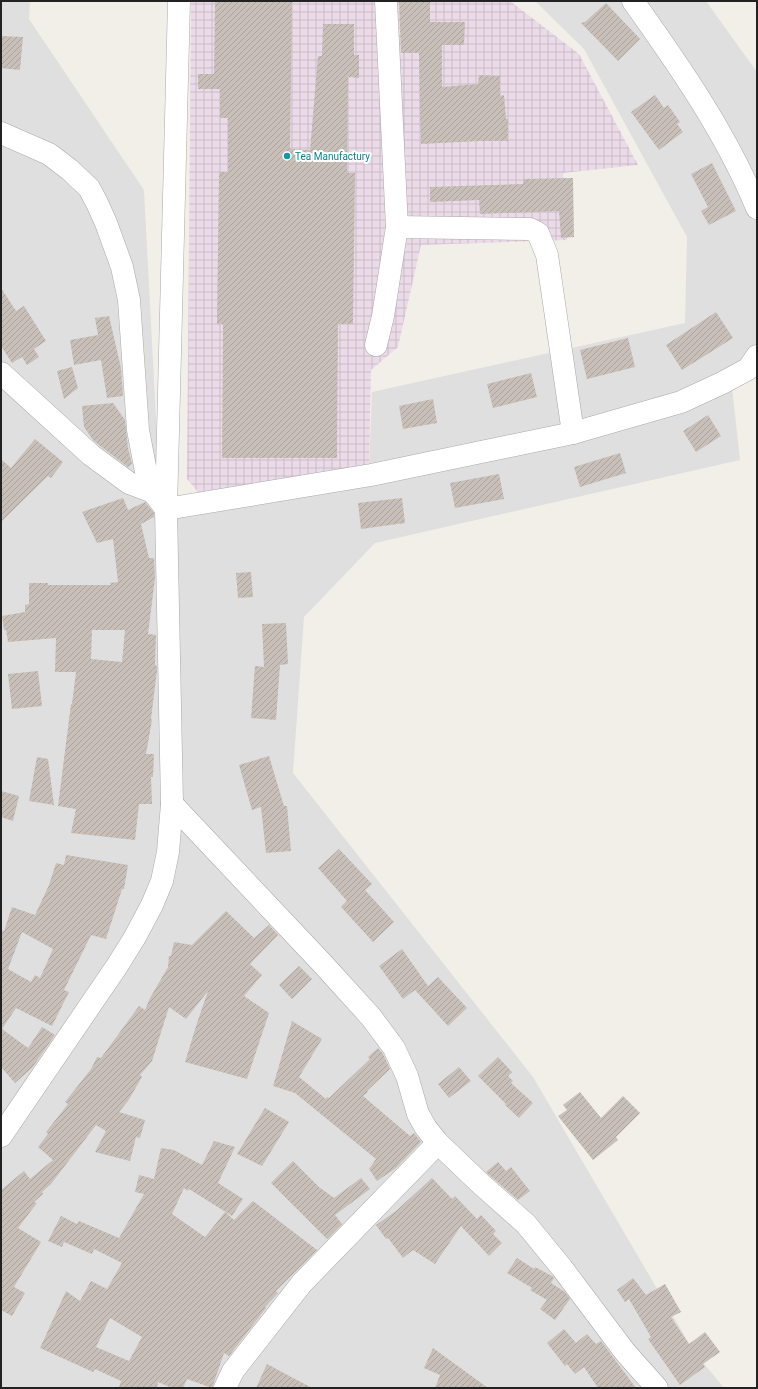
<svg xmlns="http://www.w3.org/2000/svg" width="758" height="1389" font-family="Roboto,sans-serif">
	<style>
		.residential { fill: #e0dfdf }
		.industrial { fill: url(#industrial-grid) }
		.building { fill: url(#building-hatch); fill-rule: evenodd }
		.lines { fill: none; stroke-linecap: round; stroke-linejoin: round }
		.minor-casing { stroke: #a9a9a9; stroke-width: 23 }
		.minor { stroke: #fff; stroke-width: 22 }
		.culture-dot { fill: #0f9aa8; stroke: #fff; stroke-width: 1.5 }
		.labels { text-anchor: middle; stroke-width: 4; stroke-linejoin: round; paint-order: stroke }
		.culture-label { font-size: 10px; fill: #0d838f; stroke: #fff; text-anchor: start }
	</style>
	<defs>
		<pattern id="industrial-grid" width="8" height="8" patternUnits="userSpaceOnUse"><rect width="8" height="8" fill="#ebdbe8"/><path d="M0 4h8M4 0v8" fill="none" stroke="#c9bcc7"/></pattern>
		<pattern id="building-hatch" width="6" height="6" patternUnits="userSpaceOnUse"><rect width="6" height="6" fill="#c7bfb8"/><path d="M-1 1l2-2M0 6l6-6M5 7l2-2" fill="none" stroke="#aba49e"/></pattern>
	</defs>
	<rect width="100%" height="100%" fill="#f2efe9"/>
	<path class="residential" d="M1 1H30L29 19 144 190 161 514 369 469 372 392 685 323 687 237 584 49 535 1H706L757 72V369L732 387 740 460 375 543 304 617 293 773 533 1077 693 1350 724 1388H1Z"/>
	<path class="industrial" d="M191 1H510L579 54 638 165 563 173 567 240 421 245 398 347 371 370 369 470 198 492 187 479Z"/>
	<g class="building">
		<path d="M215 1H292L290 149 310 150 318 56H322L323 24H354V55H359V78L348 77 347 173H355L353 324H338L337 458H222L223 324H217L219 172H228V118H220V89H198V74H214Z"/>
		<path d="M399 1H430V22H465L464 45H442V87L478 84 479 75 500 76V96L504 95 506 119H508V141H479L421 144 420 113 419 53H401Z"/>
		<path d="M606 3 640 39 618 61 581 23 585 22Z"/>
		<path d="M1 36 23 37 20 70 1 68Z"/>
		<path d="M655 95 664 108 668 105 680 122 677 124 683 132 659 150 631 112Z"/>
		<path d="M712 163 736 211 709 225 701 211 708 207 691 174Z"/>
		<path d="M573 178 574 237 561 238 559 211 480 214 479 200 430 202V187L523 184V179Z"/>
		<path d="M1 288 16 311 24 306 46 341 34 349 39 357 27 365 22 357 12 363 1 346Z"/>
		<path d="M716 312 733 338 682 370 666 345Z"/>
		<path d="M109 316 121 368 123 396 107 398 101 360 74 365 70 340 98 335 95 318Z"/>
		<path d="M628 338 635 367 587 379 580 350Z"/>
		<path d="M72 367 78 388 64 399 57 371Z"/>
		<path d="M531 373 537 397 493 408 487 384Z"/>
		<path d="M433 399 437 423 403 429 399 406Z"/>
		<path d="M113 403 125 420 128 448 132 464 128 467 99 445 93 440 84 427 82 406Z"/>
		<path d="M708 415 721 436 696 452 683 431Z"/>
		<path d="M35 439 63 462 51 478 48 476 1 522V459L11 468Z"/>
		<path d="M620 453 626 473 580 487 574 467Z"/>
		<path d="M499 474 504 499 455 508 450 483Z"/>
		<path d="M123 498 128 510 145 502 154 513V517L141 524 149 558H154L155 578 148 634 156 635 155 665 157 666V670L151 719 152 720 146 754H154L153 777H151L152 804H139L135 840 71 833 76 809 58 806 71 704H72L76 672H55L56 638 8 642 6 630H4L2 616 25 612V605L29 604V583H48V585H111L110 583 118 582 113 539 97 543 82 512ZM92 630H125L122 662 91 659Z"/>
		<path d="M402 498 405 523 361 529 358 503Z"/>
		<path d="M251 572 253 597 238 598 236 573Z"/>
		<path d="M286 623 288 664 280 665 276 720 251 718 255 666 264 667 262 624Z"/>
		<path d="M38 671 42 706 12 709 8 674Z"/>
		<path d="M269 756 284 806H287L291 851 266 853 261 807 252 810 239 765Z"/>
		<path d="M37 757 48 759 54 805 29 801Z"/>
		<path d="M1 791 19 796 13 821 1 817Z"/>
		<path d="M339 849 372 884 365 890 394 922 373 942 341 907 347 901 318 868Z"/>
		<path d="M66 855 128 865 124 889H122L106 939 91 935 64 990 69 992 52 1026 16 1008 2 1029 28 1048 42 1027 55 1035 32 1068 15 1083 1 1067V930L4 931 12 907 35 915 49 885 56 863 64 865ZM22 932 53 949 40 978 35 975 31 982 8 969Z"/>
		<path d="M226 911 254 938 269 925 278 935 250 964 262 975 244 996 269 1013 247 1079 185 1062 197 1023 208 991 186 1019 169 1007 152 1061 140 1075 142 1077 128 1101 119 1112 145 1120 140 1138 136 1137 130 1161 95 1152 106 1131 96 1125 51 1184 42 1192 43 1194 34 1202 37 1203 18 1228 41 1242 14 1287 25 1293 12 1316 1 1310V1190L24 1171 30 1179 53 1160 38 1147 48 1134 46 1132 68 1104 65 1102 91 1069 97 1057 101 1058 139 1006 145 1010 150 998 168 967 169 956H171L174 942 192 945Z"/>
		<path d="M402 949 428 986 438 977 467 1008 448 1026 415 990 403 999 379 966Z"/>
		<path d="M299 966 312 979 292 999 279 985Z"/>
		<path d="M292 1021 322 1039 299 1077 326 1099 327 1097 329 1098 370 1059 368 1057 378 1048 383 1054 390 1069 367 1091 368 1092 363 1096 410 1136 414 1133 421 1142 396 1168 377 1181 369 1169 376 1159 295 1093 273 1086Z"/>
		<path d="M498 1057 512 1072 508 1076 513 1081 511 1083 533 1103 519 1118 505 1105 506 1104 478 1076Z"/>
		<path d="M459 1067 471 1081 449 1098 438 1084Z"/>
		<path d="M580 1092 601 1118 623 1096 640 1113 616 1137 618 1140 593 1160 558 1116 567 1110 563 1105Z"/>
		<path d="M265 1108 289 1122 262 1166 237 1154Z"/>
		<path d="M214 1141 235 1147 218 1183 243 1199 232 1216 189 1189 188 1191 184 1188 172 1214 205 1237 225 1212 234 1220 253 1201 317 1250 276 1291 278 1293 265 1307 266 1308 229 1356 224 1353 212 1388 187 1379 183 1388H172L158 1382 157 1388H119L121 1381 95 1369 93 1372 40 1348 66 1291 80 1301 91 1281 107 1289 122 1263 94 1249 92 1254 64 1242 62 1247 48 1241 61 1216 77 1224 79 1221 119 1238 144 1194 135 1192 139 1175 154 1179 161 1148 174 1150 202 1165ZM110 1318 142 1337 129 1361 96 1347Z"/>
		<path d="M293 1161 319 1187 334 1198 361 1178 370 1189 335 1215 342 1224 327 1239 271 1183Z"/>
		<path d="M498 1162 506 1171 511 1167 530 1191 518 1200 486 1172Z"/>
		<path d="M432 1178 452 1199 455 1196 477 1219 481 1215 496 1231 493 1234 502 1243 489 1256 461 1226 435 1264 413 1250 403 1258 388 1238 386 1239 376 1225 396 1211Z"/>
		<path d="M517 1258 534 1269 535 1267 552 1276 554 1278 551 1283 565 1292 570 1299 555 1320 540 1309 547 1300 530 1290 532 1288 507 1273Z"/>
		<path d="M633 1278 646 1295 665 1284 681 1312 671 1317 689 1344 705 1332 720 1352 703 1364 705 1367 680 1385 648 1339 651 1337 629 1299 625 1302 617 1290Z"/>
		<path d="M564 1329 576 1343 587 1334 596 1344 601 1341 636 1388H598L584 1367 575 1374 567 1364 565 1366 547 1343Z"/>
		<path d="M433 1348 488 1388H435L440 1375 424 1368Z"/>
		<path d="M267 1364 312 1388H256Z"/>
	</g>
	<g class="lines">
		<defs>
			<g id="minor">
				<path d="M633 1C680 67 726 133 757 208"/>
				<path d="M1 133 49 154 70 170 89 188 97 203 106 223 122 267 129 300 138 430 147 477 153 492 166 509 371 475 573 433 681 402 722 383 748 369 757 356"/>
				<path d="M397 227 530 229 538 233 547 255 573 433"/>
				<path d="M376 345 383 316 397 227 386 1"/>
				<path d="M1 373 91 455 129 483 153 492"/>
				<path d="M172 804 321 962 371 1017 394 1048 407 1076 418 1114 426 1128 438 1143 482 1185 526 1224 562 1268 625 1352 657 1388"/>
				<path d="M1 1136 117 966 135 937 152 905 162 881 168 852 172 804 166 509 179 1"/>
				<path d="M225 1388 233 1371 302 1283 438 1143"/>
			</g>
		</defs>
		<use href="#minor" class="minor-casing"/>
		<use href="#minor" class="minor"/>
	</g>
	<circle class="culture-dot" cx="287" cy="156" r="4"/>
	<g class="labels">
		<g class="culture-label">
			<text x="295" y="160">Tea Manufactury</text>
		</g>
	</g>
	<rect width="758" height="1389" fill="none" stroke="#222222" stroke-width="4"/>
</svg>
